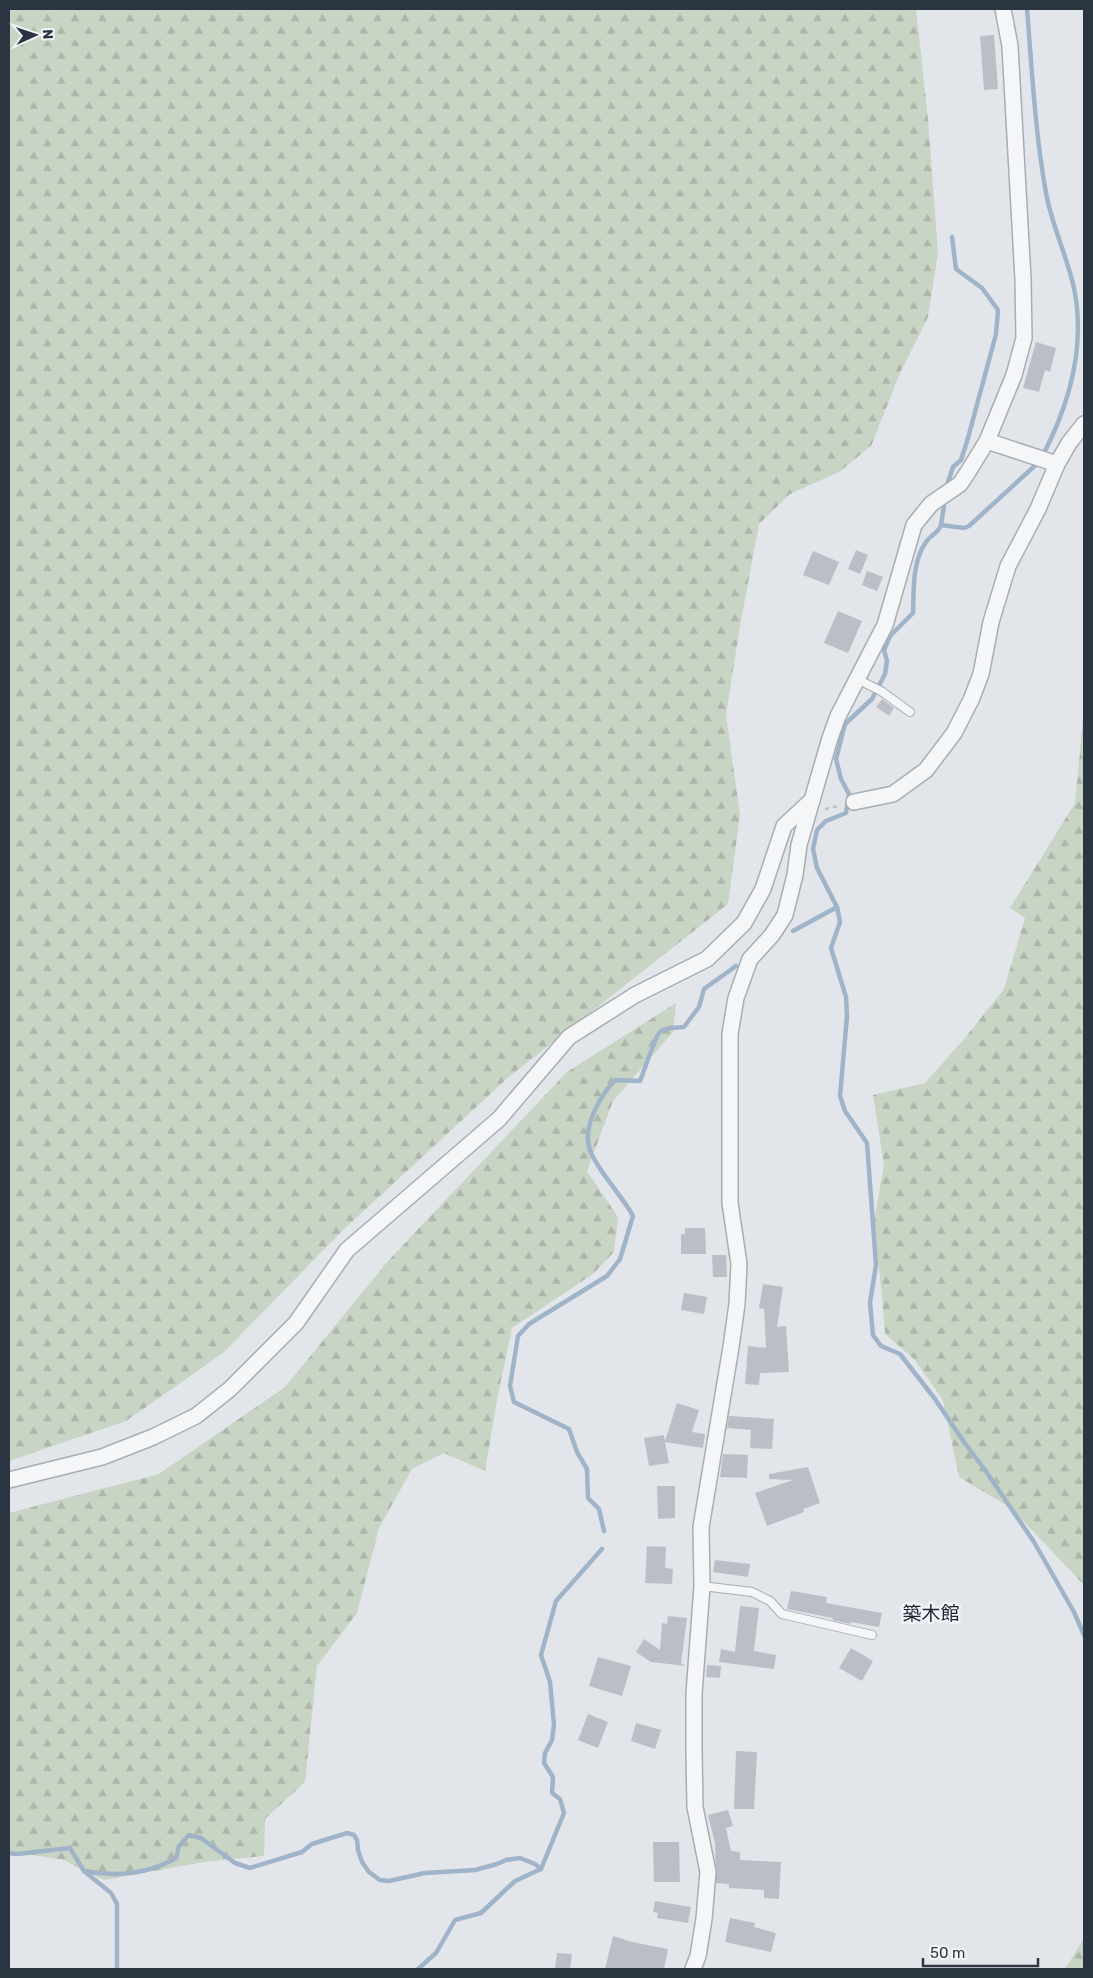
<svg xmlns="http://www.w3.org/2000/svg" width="1093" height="1978" font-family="Rubik,'Noto Sans JP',sans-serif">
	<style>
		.forest { fill: url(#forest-firs) }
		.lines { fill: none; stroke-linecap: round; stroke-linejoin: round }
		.stream { stroke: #9fb4c8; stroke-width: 4.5 }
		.building { fill: #babfc7 }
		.service-casing { stroke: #a7adb4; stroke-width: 10 }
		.minor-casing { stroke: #a7adb4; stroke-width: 18 }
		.path { stroke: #bcc0c5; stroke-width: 2.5; stroke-dasharray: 4 4; stroke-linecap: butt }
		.service { stroke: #f5f6f8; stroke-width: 8 }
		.minor { stroke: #f5f6f8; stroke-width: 15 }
		.labels { text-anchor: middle; stroke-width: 5; stroke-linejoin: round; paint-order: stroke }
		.quarter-label { font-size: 19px; fill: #1d2532; stroke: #f2f4f7 }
	</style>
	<defs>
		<pattern id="forest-firs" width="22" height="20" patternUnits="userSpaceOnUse" patternTransform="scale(1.25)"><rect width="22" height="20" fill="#c8d4c4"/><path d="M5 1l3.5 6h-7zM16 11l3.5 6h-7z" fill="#acb7aa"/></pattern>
	</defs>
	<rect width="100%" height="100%" fill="#e2e6ea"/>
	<g class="forest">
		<path d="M9 9H916L928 119 938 253 928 317 900 373 871 446 839 472 790 494 759 524 740 626 726 715 740 815 728 904 510 1076 342 1231 223 1353 126 1421 9 1461Z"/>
		<path d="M1084 710V1585L1011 1508 959 1477 943 1400 915 1360 885 1334 882 1296 874 1222 884 1165 873 1095 925 1083 964 1039 1004 989 1025 918 1010 908 1075 803Z"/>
		<path d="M676 1003 673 1032 613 1101 587 1171 618 1217 614 1252 593 1274 512 1328 497 1400 485 1471 444 1453 412 1469 379 1528 357 1613 317 1666 305 1782 265 1819 264 1856 204 1862 104 1880 63 1860 9 1851V1513L159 1474 285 1387 388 1261 567 1072Z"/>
		<path d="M1084 1938V1969H1065Z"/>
	</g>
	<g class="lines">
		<g class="stream">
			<path d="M1027 9C1032 70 1035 132 1046 193 1052 226 1067 256 1074 288 1086 347 1070 403 1043 455"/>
			<path d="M1039 462 969 526 964 528 941 525C937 535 931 534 926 542 912 562 914 589 913 613L890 636 884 650 887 661 885 674 872 699 845 724 836 759 841 779 849 794 846 813 826 821 817 830 813 849 817 868 837 907 840 922 831 948 846 997 847 1016 840 1096 845 1111 867 1143 876 1265 870 1303 873 1335 881 1346 900 1354 935 1399 964 1442 985 1470 1034 1542 1074 1612 1084 1635"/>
			<path d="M948 482 953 467 961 460 968 438 996 334 998 310 982 288 956 269 952 237"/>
			<path d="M941 525 944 506"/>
			<path d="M793 931 837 907"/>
			<path d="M604 1531 599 1509 588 1498 587 1469 577 1452 569 1429 514 1402 510 1386 518 1336 529 1324 607 1276 620 1259 633 1216C623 1197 594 1166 589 1147 583 1125 601 1095 615 1080L640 1081C644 1072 656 1033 661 1031 667 1027 677 1028 684 1027L699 1007 704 989 736 966"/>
			<path d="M9 1853 17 1854 70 1848 84 1871 111 1893 117 1904V1969"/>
			<path d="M84 1871C116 1877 148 1874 176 1858L179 1846 189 1835 201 1838 235 1863 250 1868 302 1852 312 1844 347 1833 354 1835 357 1840 358 1850 362 1862 369 1872 380 1880 389 1881 425 1873 475 1870 497 1864 506 1860 520 1858 535 1864 541 1869"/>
			<path d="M418 1969 436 1953 455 1920 481 1913 515 1881 541 1869 564 1813 560 1799 552 1793 553 1777 544 1763 545 1753 552 1740 554 1725 550 1682 541 1655 556 1601 602 1549"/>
		</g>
	</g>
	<g class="building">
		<path d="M994 35 998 89 984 90 980 36Z"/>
		<path d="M1036 342 1056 348 1050 372 1045 370 1039 392 1023 388Z"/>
		<path d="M856 550 868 555 860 574 848 569Z"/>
		<path d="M813 551 839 562 829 585 803 575Z"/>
		<path d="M867 571 883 577 877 591 862 585Z"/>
		<path d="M838 611 862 621 848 653 824 643Z"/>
		<path d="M882 699 894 708 889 716 876 707Z"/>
		<path d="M685 1228H705L706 1254H681V1234H685Z"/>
		<path d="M712 1255H726L727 1277H713Z"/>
		<path d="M763 1284 783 1287 777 1327 786 1326 789 1372 760 1373 759 1385 745 1384 748 1346 766 1348 764 1309 759 1308Z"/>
		<path d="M684 1293 707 1297 704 1314 681 1310Z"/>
		<path d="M677 1403 699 1410 692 1432 705 1434 703 1448 665 1442 669 1463 649 1466 644 1438 664 1435 665 1441Z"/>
		<path d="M729 1416 774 1419 772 1449 750 1448 751 1430 727 1428Z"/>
		<path d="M723 1454 748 1455 747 1478 720 1477Z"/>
		<path d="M808 1467 820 1503 803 1509 804 1512 767 1526 755 1493 793 1480 769 1479V1474Z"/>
		<path d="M657 1486H675V1518L658 1519Z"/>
		<path d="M647 1546 666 1547 665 1568 673 1569 672 1584 645 1583Z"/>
		<path d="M715 1560 750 1564 748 1577 713 1572Z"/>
		<path d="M791 1591 827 1597 826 1603 882 1613 879 1627 851 1622V1624L832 1620 833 1618 787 1609Z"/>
		<path d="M740 1606 759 1608 754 1651 776 1655 774 1669 719 1662 721 1649 735 1652Z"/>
		<path d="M668 1616 687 1618 681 1663 686 1666 651 1662 636 1652 644 1639 660 1650 662 1623 667 1624Z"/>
		<path d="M851 1648 873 1661 862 1681 839 1668Z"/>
		<path d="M598 1657 631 1666 622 1696 589 1686Z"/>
		<path d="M707 1665 721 1666 720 1678 706 1677Z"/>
		<path d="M588 1714 608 1722 598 1748 578 1740Z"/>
		<path d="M636 1723 661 1730 655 1749 631 1741Z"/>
		<path d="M736 1751 757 1752 754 1809H734Z"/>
		<path d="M728 1810 733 1826 726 1828 731 1851 740 1852V1860L781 1862 779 1899 764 1898V1890L729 1888V1884L716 1883 715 1843 708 1815Z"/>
		<path d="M653 1842H679L680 1882H654Z"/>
		<path d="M655 1901 691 1907 688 1923 657 1918 658 1913 653 1912Z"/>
		<path d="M730 1918 755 1923 754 1927 776 1933 771 1952 725 1942Z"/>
		<path d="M613 1936 632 1942 668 1949 664 1969H605Z"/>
		<path d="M557 1953 572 1954 570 1969H555Z"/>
	</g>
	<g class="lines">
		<defs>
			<g id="service">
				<path d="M857 679 881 691 910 712"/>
				<path d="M702 1586 752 1592 770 1601 782 1614 872 1635"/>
			</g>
			<g id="minor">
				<path d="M987 441 1057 464"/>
				<path d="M854 802 893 794 926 770 954 733 971 700 981 674 991 622 1008 566 1038 509 1057 464 1069 443 1084 424"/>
				<path d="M9 1480 102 1457 153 1437 196 1416 230 1389 296 1323 347 1250 499 1119 569 1037 635 995 707 959 744 923 763 889 784 826 812 800"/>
				<path d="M693 1969 698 1956 704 1919 708 1872 695 1807 694 1752V1694L702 1586 701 1527 731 1347 737 1304 739 1264 730 1203V1034L736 998 750 959 772 935 785 915 795 875 799 845 830 738 838 716 885 625 914 525 931 504 960 484 968 472 987 441 1014 375 1024 338 1023 279 1010 46 1003 9"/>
			</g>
		</defs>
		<use href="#service" class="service-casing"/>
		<use href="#minor" class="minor-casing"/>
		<path class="path" d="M825 809 839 806"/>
		<use href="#service" class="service"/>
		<use href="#minor" class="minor"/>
	</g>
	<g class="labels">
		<g class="quarter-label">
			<text x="931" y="1620">築木館</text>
		</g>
	</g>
	<rect width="1093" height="1978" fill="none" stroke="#2b3441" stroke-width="20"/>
	<g transform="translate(35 35) rotate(87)" stroke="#f2f4f7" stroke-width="4" paint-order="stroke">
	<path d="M0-4L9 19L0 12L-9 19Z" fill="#2b3441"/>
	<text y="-8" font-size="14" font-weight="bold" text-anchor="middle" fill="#2b3441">N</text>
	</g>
	<path d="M923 1958v8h115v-8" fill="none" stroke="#2b3441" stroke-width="2.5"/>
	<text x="930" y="1958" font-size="15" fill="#2b3441" stroke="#f2f4f7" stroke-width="4" paint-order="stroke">50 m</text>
</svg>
